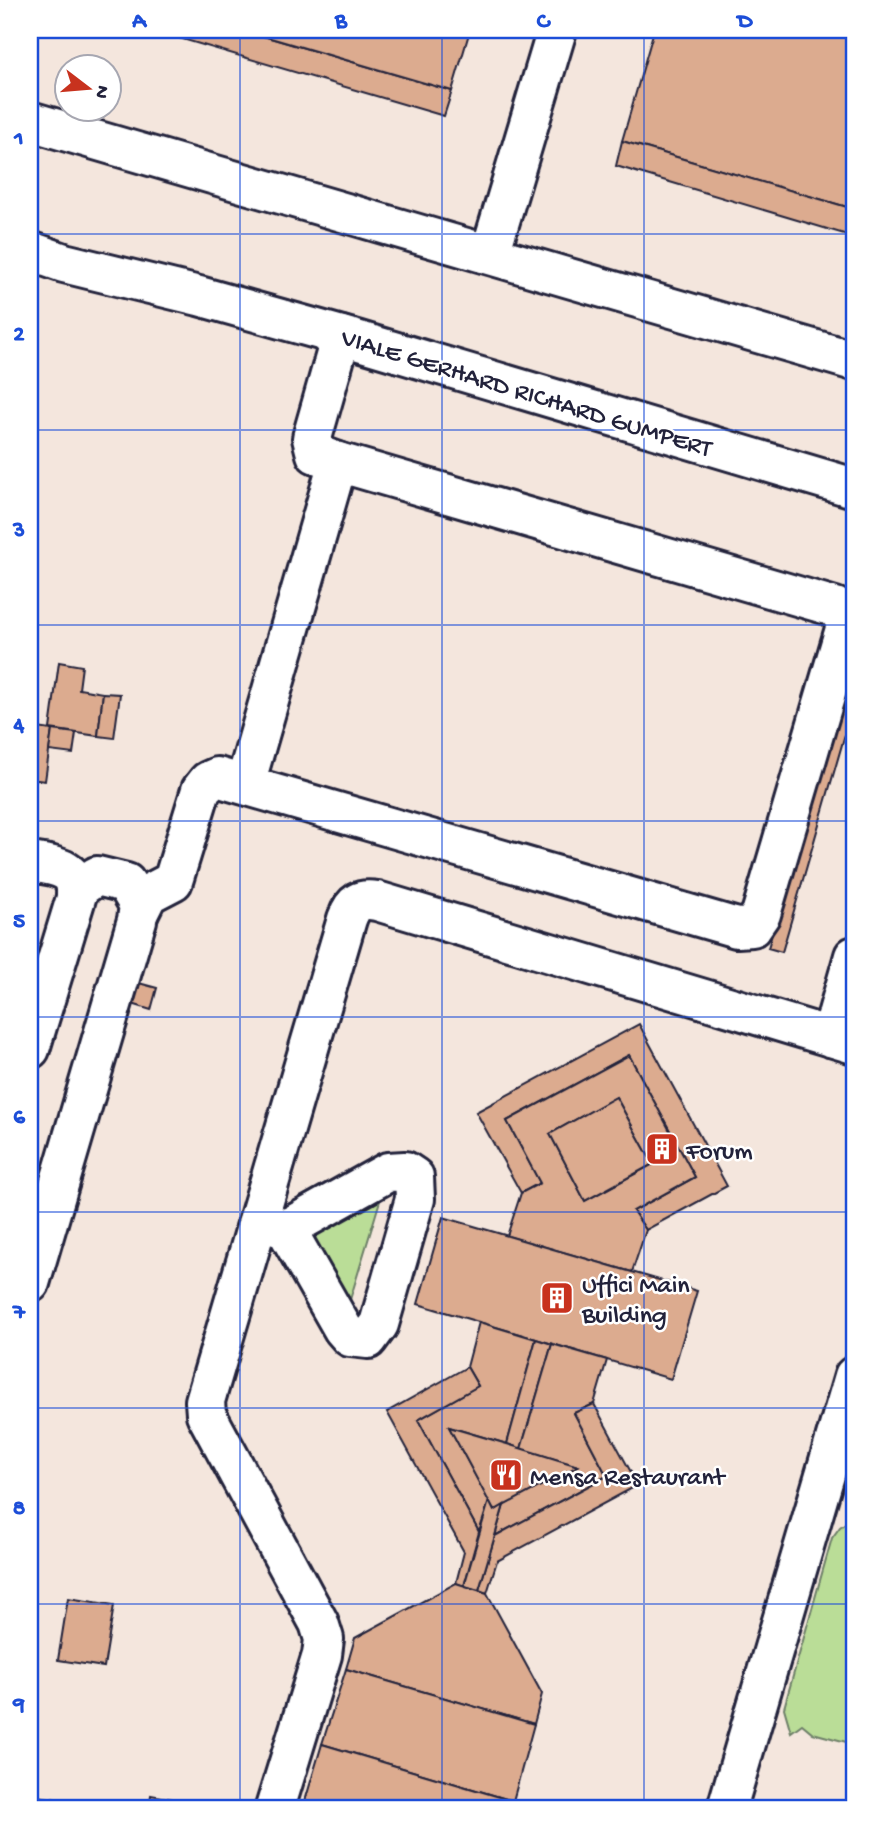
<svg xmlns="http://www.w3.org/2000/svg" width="884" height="1838" font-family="'Gochi Hand',sans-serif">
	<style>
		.built { fill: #f4e6dd; fill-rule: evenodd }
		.green { fill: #badd97; stroke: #6e8069; stroke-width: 2 }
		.building { fill: #dcab8f; stroke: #22223b; stroke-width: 2; fill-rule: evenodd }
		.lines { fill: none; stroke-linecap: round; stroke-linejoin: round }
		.minor-casing { stroke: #22223b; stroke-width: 44 }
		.minor { stroke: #fff; stroke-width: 38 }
		.grid { fill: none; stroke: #1d4ed8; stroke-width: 2; stroke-opacity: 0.55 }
		.labels { text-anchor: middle; stroke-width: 5; stroke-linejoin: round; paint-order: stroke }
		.street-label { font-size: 26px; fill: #22223b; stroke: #fff }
		.poi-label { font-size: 26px; fill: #22223b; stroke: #fff; text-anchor: start }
		.neatline { fill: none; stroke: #1d4ed8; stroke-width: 2.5 }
		.grid-label { font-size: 23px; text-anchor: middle; font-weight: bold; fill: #1d4ed8 }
	</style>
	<rect width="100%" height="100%" fill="#fff"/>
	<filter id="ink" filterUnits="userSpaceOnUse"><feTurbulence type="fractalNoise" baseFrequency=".0143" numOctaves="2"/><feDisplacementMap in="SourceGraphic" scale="14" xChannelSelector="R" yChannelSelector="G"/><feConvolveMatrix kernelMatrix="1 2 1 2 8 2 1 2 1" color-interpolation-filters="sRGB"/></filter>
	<g filter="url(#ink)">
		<path class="built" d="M30 30H854V1808H30ZM66 66H108V108H66Z"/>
		<g class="green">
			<path d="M382 1194 346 1313 310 1245 314 1230Z"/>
			<path d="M854 1517V1743H850L813 1733 802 1724 791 1732 784 1708 832 1538 840 1527Z"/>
		</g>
		<g class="building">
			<path d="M152 30H243L452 91 444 116Z"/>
			<path d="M243 30H470L452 91Z"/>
			<path d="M654 30H854V209L622 141Z"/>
			<path d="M622 141 854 209V237L616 166Z"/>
			<path d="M59 662 82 666 79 689 103 693 98 736 50 729Z"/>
			<path d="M845 687 854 690V703L782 952 768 948Z"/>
			<path d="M103 693 120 694 114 738 98 736Z"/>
			<path d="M30 727 52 730 45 781 30 779Z"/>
			<path d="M52 730 76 733 73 754 49 751Z"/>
			<path d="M135 982 157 988 151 1010 129 1003Z"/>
			<path d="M639 1024 727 1186 646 1230 633 1211 695 1177 629 1055 507 1121 540 1183 521 1193 476 1112Z"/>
			<path d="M629 1055 695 1177 633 1211 646 1230 632 1272 507 1236 521 1193 540 1183 507 1121ZM616 1097 653 1164 585 1201 550 1134Z"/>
			<path d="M616 1097 653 1164 585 1201 550 1134Z"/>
			<path d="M443 1217 697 1291 671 1379 418 1304Z"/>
			<path d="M479 1322 536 1339 507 1444 449 1427 489 1501 479 1532 418 1420 478 1386 467 1367Z"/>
			<path d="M536 1339 552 1344 521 1449 507 1444Z"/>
			<path d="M552 1344 607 1360 594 1404 574 1413 607 1476 495 1536 504 1505 578 1466 521 1449Z"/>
			<path d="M467 1367 478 1386 418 1420 479 1532 464 1586 456 1583 464 1552 387 1412Z"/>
			<path d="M594 1404 638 1485 497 1561 487 1593 479 1590 495 1536 607 1476 574 1413Z"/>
			<path d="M449 1427 507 1444 578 1466 494 1511Z"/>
			<path d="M489 1501 494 1511 504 1505 479 1590 464 1586Z"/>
			<path d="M456 1583 487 1593 542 1694 534 1724 346 1669 355 1638Z"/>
			<path d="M68 1598 114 1605 104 1667 58 1660Z"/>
			<path d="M346 1669 534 1724 513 1801 322 1744Z"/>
			<path d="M322 1744 513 1801 511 1808H303Z"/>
			<path d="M30 1795 113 1808H30Z"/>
			<path d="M151 1795 173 1799 171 1808H149Z"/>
		</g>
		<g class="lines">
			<defs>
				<g id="minor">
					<path d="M30 121 854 361"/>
					<path d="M30 251 64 263 199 296 356 340 854 488"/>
					<path d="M490 254 557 30"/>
					<path d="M338 462 316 454 312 438 341 336"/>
					<path d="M30 862C52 866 78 866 76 895"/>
					<path d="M139 912 148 894 173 881 201 790 208 781 217 777 737 928 752 927 761 914 847 622 835 607 338 462 245 784"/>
					<path d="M831 1037 854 956"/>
					<path d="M30 1049 79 888 97 876 126 883 139 905 137 920 30 1283"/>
					<path d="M258 1221 286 1229 388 1172 405 1171 414 1177 415 1199 379 1324 368 1339 350 1337 343 1329 286 1229"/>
					<path d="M275 1808 322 1655 324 1639 319 1623 206 1414 205 1401 347 919C353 902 360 898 377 901L854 1044"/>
					<path d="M727 1808 854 1376"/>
				</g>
			</defs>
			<use href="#minor" class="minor-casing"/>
			<use href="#minor" class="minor"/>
		</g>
	</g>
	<path class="grid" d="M240 30V1808M442 30V1808M644 30V1808M30 234H854M30 430H854M30 625H854M30 821H854M30 1017H854M30 1212H854M30 1408H854M30 1604H854"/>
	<defs>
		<symbol id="building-square" viewBox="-11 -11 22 22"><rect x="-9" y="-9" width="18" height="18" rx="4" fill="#c8321e" stroke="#fff"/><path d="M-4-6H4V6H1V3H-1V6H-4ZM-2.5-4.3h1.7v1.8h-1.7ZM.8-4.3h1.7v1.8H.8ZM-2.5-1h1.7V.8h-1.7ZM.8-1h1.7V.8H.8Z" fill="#fff"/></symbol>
		<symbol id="restaurant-square" viewBox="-11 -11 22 22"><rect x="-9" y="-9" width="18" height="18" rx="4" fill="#c8321e" stroke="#fff"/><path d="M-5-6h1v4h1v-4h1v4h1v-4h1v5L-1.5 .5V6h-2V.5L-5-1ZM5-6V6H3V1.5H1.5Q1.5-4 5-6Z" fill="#fff"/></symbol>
	</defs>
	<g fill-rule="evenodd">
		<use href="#building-square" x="643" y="1130" width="38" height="38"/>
		<use href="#building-square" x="538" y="1279" width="38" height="38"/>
		<use href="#restaurant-square" x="487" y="1456" width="38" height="38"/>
	</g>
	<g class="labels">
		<g class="street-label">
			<text transform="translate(527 391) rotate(17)" y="9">VIALE GERHARD RICHARD GUMPERT</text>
		</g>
		<g class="poi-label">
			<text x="686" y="1158">Forum</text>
			<text x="582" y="1292">Uffici Main<tspan x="582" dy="30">Building</tspan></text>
			<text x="530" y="1484">Mensa Restaurant</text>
		</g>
	</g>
	<rect width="884" height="1838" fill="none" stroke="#fff" stroke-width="77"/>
	<g transform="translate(88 88) rotate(106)"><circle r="33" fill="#ffffff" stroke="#a7a7b1" stroke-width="2"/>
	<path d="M0-5L12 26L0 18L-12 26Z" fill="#c8321e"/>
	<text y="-10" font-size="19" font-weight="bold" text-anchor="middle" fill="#22223b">N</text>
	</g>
	<rect x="38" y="38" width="808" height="1762" class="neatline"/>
	<g class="grid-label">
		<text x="139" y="27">A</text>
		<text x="341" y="27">B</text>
		<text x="543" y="27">C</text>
		<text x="745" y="27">D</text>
		<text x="19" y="144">1</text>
		<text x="19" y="340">2</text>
		<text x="19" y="536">3</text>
		<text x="19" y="731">4</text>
		<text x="19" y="927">5</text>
		<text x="19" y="1123">6</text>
		<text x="19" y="1318">7</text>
		<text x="19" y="1514">8</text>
		<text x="19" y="1710">9</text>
	</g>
</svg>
